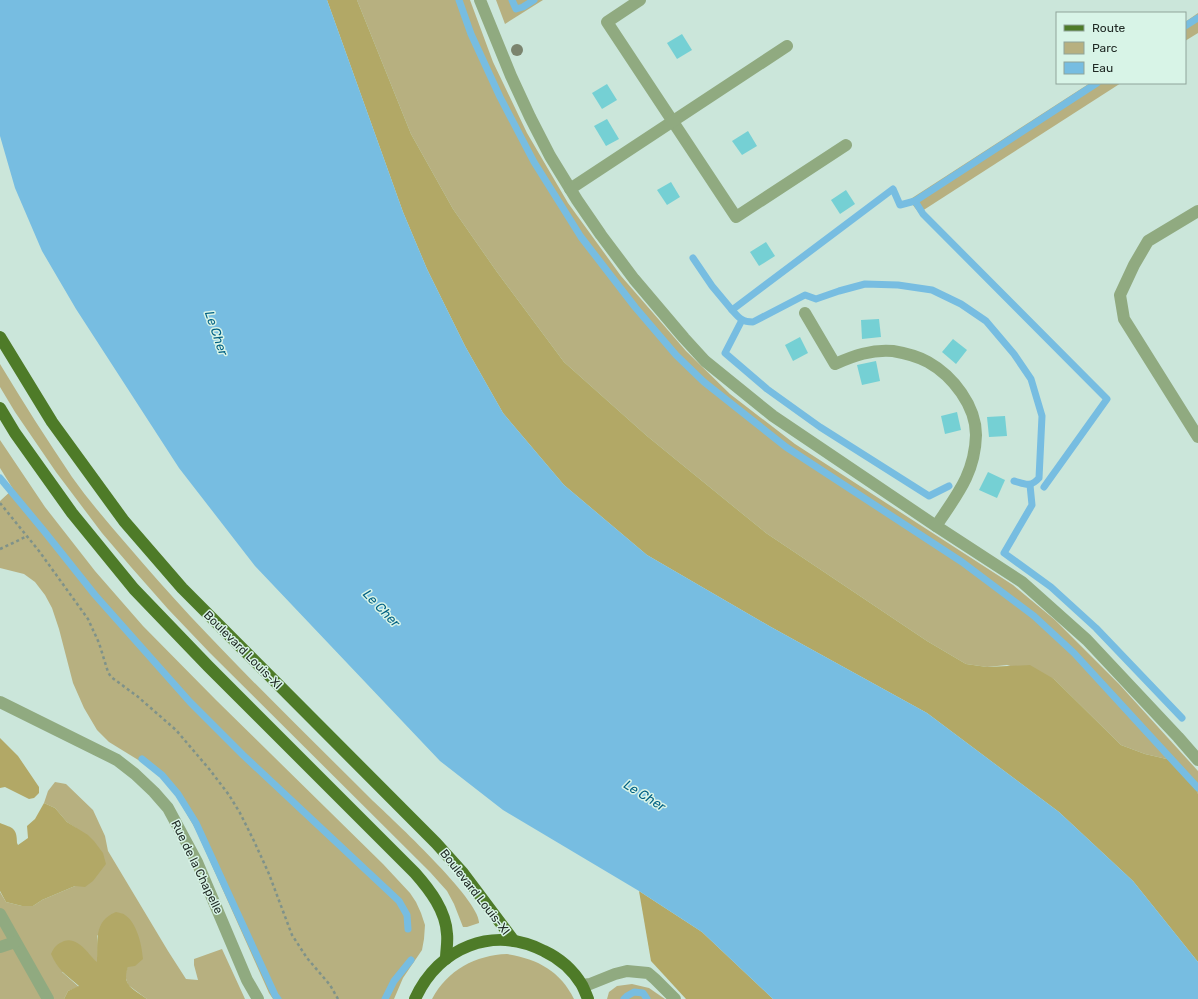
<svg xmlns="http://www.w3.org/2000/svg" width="1198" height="999" font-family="Rubik,sans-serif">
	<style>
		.green { fill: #b7b080 }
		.forest { fill: #b2a866 }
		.water { fill: #77bde1 }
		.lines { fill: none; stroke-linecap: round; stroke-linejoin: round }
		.stream { stroke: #77bde1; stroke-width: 7 }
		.building { fill: #75d0d4 }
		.path { stroke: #7f9289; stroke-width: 2.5; stroke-dasharray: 3 3; stroke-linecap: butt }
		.minor { stroke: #90aa80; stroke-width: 12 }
		.major { stroke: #4e7b28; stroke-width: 12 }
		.tree { fill: #7b846e }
		.labels { text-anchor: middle; stroke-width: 3; stroke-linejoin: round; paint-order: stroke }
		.street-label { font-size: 12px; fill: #212b26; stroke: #d8f4e7 }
		.water-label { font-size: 13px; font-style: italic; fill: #016083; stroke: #d8f4e7 }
	</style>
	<rect width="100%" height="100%" fill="#cbe6da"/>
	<g class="green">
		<path d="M357 0H470L493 62 527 133 568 203 621 276 686 351 730 394 795 444 1013 585 1055 620 1119 684 1198 771V794L1187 772 1171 760 1145 754 1121 745 1054 679 1007 665 987 667 966 664 927 641 766 533 647 436 564 362 497 272 453 209 411 134Z"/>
		<path d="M496 0H543L505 24Z"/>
		<path d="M1198 13V33L1185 41V22Z"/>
		<path d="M1090 83H1121L919 213 909 200Z"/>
		<path d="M0 364C23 402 47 440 72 477 89 501 109 524 128 546 204 636 290 718 373 801 392 819 481 901 479 923L467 927H463L454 904 447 891 430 872 210 653 168 609 131 567 102 533 56 472 15 412 0 387Z"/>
		<path d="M0 440 45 507 95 571 143 626 216 700 383 864 410 893 416 902 421 913 425 925 424 939 422 950 403 978 394 999H273L269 993 196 830 177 797 164 781 148 766 109 742 97 730 84 708 73 683 59 629 52 608 45 595 35 582 24 574 0 568V501L13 489 0 468Z"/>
		<path d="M55 782 66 784 93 810 105 836 108 851 168 951 186 979 198 980 194 965V959L222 949 245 999H147L128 985 125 975 128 966 135 965 97 935V962L62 972 79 987 68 991 64 999H0V892L6 902 22 906H33L42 900 75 886 76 828 67 822 55 808 44 803 48 791Z"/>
		<path d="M507 954C538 959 560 971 574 999H432C447 970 476 955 507 954Z"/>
		<path d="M632 984 649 988 665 999H607L609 992 617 986Z"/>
	</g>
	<g class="forest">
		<path d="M327 0H357L411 134 453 209 497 272 564 362 647 436 766 533 927 641 966 664 987 667 1030 665 1054 679 1121 745 1145 754 1171 760 1188 772 1198 794V962L1133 881 1059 812 927 713 771 627 647 555 564 485 503 413 465 346 427 269 403 212Z"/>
		<path d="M0 738 18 756 39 787V793L34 798 29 799 5 787 0 788Z"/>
		<path d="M44 803 55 808 67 822 88 835 94 841 103 853 106 864 93 881 85 887 75 886 42 900 33 906H22L6 902 0 891V823C13 828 17 828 17 843L18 845 28 838 27 826 35 819Z"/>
		<path d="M639 891 702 932 773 999H686L651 961Z"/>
		<path d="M116 912C119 913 123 913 125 915 137 923 142 945 143 959L135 966 128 967C121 986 134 989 147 999H64L68 991 79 986C66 975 58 970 51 954 54 947 57 944 64 941 78 936 88 954 97 962 98 942 93 921 116 912Z"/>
	</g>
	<path class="water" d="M0 0H327L403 212 427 269 465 346 503 413 564 485 647 555 771 627 927 713 1059 812 1133 881 1198 962V999H773L702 932 639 891 503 810 440 761 255 566 179 468 76 309 42 251 15 188 0 136Z"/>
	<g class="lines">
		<g class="stream">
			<path d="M459 0 471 34 500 97 534 162 581 237 635 307 676 355 704 382 786 447 962 562 1034 616 1074 653 1198 788"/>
			<path d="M512 0 516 9 523 7 534 0"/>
			<path d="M1185 26 1198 18"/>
			<path d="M915 201 923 214 1107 399 1044 487"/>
			<path d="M693 258 712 286 732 310"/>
			<path d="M742 320 725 353 767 389 820 427 929 496 949 486"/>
			<path d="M0 478 44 531 95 595 190 702 243 755 399 901 407 915 408 929"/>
			<path d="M1014 481C1025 484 1030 488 1039 478L1042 416 1031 379 1014 354 986 321 961 304 932 290 898 285 865 284 839 291 816 299 805 295 753 322C742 322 739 318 732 310L893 189 900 205 915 201 1097 83"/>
			<path d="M1030 485 1032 505 1004 553 1051 587 1096 628 1182 718"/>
			<path d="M142 759 162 775 178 794 196 823 275 995 278 999"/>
			<path d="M385 999 394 981 411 960"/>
			<path d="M624 999 627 996 634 992 643 993 647 999"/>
		</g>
	</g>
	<g class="building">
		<path d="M682 34 692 50 677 59 667 43Z"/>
		<path d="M607 84 617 100 602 109 592 93Z"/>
		<path d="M607 119 619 139 606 146 594 126Z"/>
		<path d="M748 131 757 146 742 155 732 141Z"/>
		<path d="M671 182 680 197 667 205 657 190Z"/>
		<path d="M846 190 855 204 840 214 831 200Z"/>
		<path d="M766 242 775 256 759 266 750 252Z"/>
		<path d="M879 319 881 337 862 339 861 320Z"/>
		<path d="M800 337 808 353 793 361 785 345Z"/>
		<path d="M953 339 967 350 956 364 942 352Z"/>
		<path d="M876 361 880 381 862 385 857 365Z"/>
		<path d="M957 412 961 430 945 434 941 416Z"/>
		<path d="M1005 416 1007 436 989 437 987 417Z"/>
		<path d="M988 472 1005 480 997 498 979 490Z"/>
	</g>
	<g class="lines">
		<g class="path">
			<path d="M0 503 39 551 88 619 99 643 108 672 111 677 137 696 176 730 210 770 229 795 240 813 254 841 269 874 292 935 307 958 330 985 338 999"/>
			<path d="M0 549 13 543 27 536"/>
		</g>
		<g class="minor">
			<path d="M480 0 511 76 530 117 550 156 577 200 601 235 634 279 684 338 705 361 773 416 936 526 1022 582 1087 640 1178 737 1198 760"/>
			<path d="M640 0 607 22 736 217 846 145"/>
			<path d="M570 189 787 46"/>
			<path d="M1198 211 1148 241 1134 265 1120 295 1124 319 1198 437"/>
			<path d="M805 313 835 364C853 356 872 349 893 351 905 353 917 356 928 362 953 376 976 406 976 435 975 474 956 496 936 526"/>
			<path d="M0 702 117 760 135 774 154 792 168 808 197 862 247 980 258 999"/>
			<path d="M0 914 48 999"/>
			<path d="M0 947 15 942"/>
			<path d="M582 985 590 984 615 974 627 971 648 973 655 979 675 999"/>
		</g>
		<g class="major">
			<path d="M0 337 52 422 124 521 182 588 436 843 463 873 514 941"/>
			<path d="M0 408 15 433 72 513 134 589 208 666 415 873C430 890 446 911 447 934 448 942 446 951 446 959"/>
			<path d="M415 999C439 947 493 925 544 951 559 958 573 970 582 985 584 989 586 994 588 999"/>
		</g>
	</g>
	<circle class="tree" cx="517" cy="50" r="6"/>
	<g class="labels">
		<g class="street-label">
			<text transform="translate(243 650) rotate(45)" y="4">Boulevard Louis-XI</text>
			<text transform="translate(197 867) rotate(64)" y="4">Rue de la Chapelle</text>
			<text transform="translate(475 892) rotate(52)" y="4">Boulevard Louis-XI</text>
		</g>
		<g class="water-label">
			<text transform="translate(217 333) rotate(71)" y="5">Le Cher</text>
			<text transform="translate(382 608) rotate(46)" y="5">Le Cher</text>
			<text transform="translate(645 795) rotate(32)" y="5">Le Cher</text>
		</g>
	</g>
	<rect x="1056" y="12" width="130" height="72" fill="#d8f4e7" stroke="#8fa49a"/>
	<rect x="1064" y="25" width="20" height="6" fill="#4e7b28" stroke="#8fa49a"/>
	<text x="1092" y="32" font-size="12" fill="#212b26">Route</text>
	<rect x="1064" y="42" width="20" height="12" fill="#b7b080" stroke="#8fa49a"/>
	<text x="1092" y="52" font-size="12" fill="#212b26">Parc</text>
	<rect x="1064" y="62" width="20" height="12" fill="#77bde1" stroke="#8fa49a"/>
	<text x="1092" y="72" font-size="12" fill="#212b26">Eau</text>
</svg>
